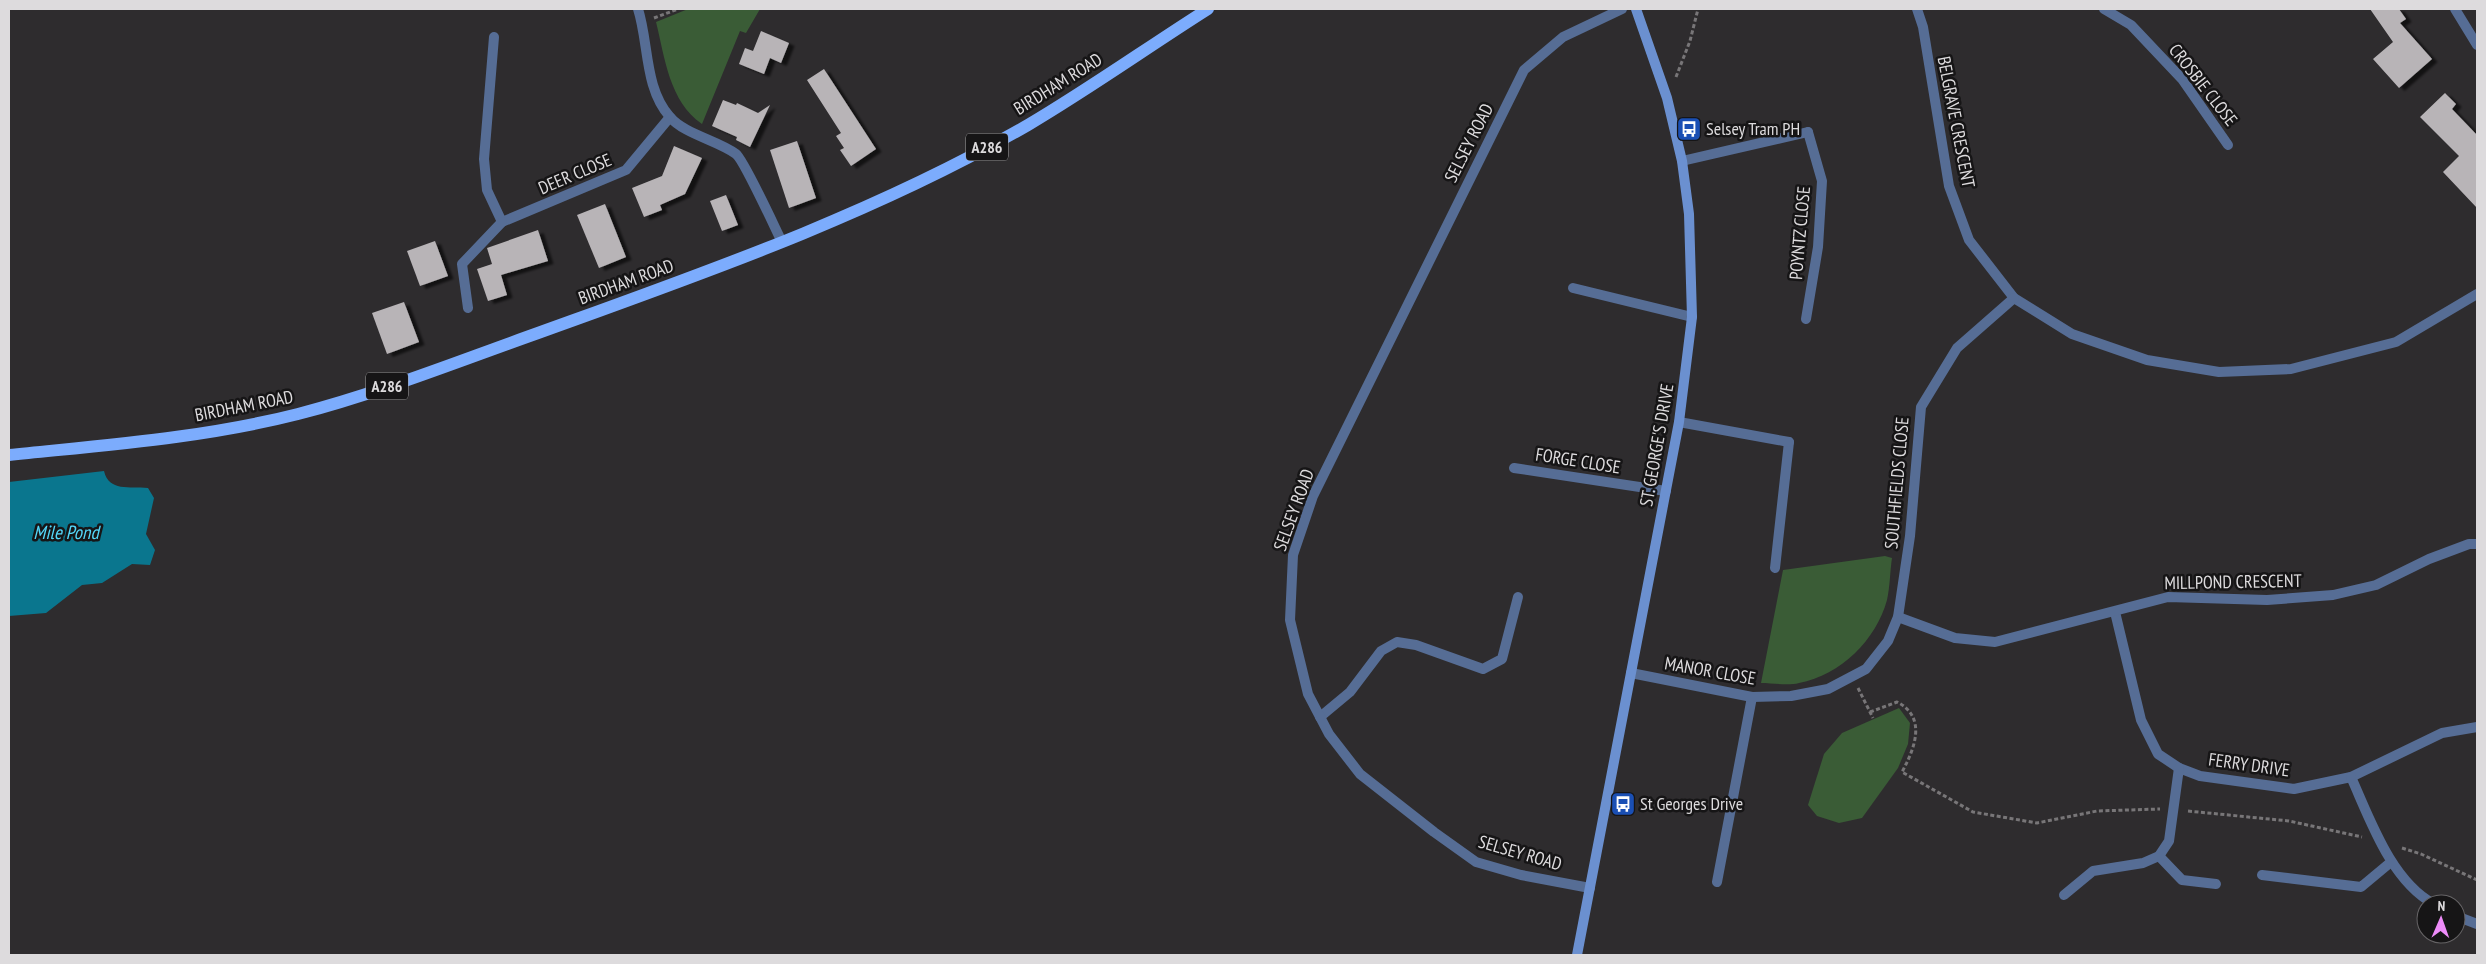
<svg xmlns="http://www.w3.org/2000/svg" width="2486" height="964" font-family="'PT Sans Narrow',sans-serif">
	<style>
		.green { fill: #3a5c36 }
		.water { fill: #0a768e }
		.building { fill: #b8b4b7; filter: url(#shadow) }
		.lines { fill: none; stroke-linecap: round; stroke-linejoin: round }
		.path { stroke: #787678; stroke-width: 3; stroke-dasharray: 4 2.5; stroke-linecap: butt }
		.lane { stroke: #566d95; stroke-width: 10 }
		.street { stroke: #566d95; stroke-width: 10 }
		.secondary { stroke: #6b90d0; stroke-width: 10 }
		.primary { stroke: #7cacfd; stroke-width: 12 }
		.labels { text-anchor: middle; stroke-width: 5; stroke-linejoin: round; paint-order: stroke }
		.shield { fill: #161516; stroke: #a1a0a1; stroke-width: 1 }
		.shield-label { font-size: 16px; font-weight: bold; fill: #dddbdd }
		.street-label { font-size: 18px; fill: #dddbdd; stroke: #161516 }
		.poi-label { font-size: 18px; fill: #dddbdd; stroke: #161516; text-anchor: start }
		.water-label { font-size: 19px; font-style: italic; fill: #54d7f9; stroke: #161516 }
	</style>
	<defs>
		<filter id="shadow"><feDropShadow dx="5.5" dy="3" stdDeviation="1" flood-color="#0009"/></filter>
	</defs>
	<rect width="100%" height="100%" fill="#2e2c2e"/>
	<g class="green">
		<path d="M688 9H760L746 33 740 31 702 124C669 101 665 58 656 22Z"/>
		<path d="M1885 556 1892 558C1890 571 1890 587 1887 600 1876 640 1841 675 1799 683 1788 686 1773 683 1761 683L1783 570Z"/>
		<path d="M1899 708 1910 723 1908 744 1898 768 1862 818 1839 823 1817 816 1808 805 1824 754 1842 733Z"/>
	</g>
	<path class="water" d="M104 471C109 492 129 486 148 488L154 498 146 534 155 550 150 565 132 564 102 583 82 585 46 613 9 616V482Z"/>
	<g class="building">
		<path d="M2370 9H2399L2406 19 2400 23 2432 59 2399 88 2373 59 2393 42Z"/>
		<path d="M761 31 789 43 781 63 770 58 764 74 739 64 745 48 753 51Z"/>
		<path d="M824 69 876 149 851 166 840 150 844 148 836 136 841 133 807 80Z"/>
		<path d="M2445 93 2456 104 2452 109 2477 135V208L2443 172 2459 156 2420 117Z"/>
		<path d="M723 100 736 105 737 103 758 113 770 105 750 147 736 140 737 137 712 126Z"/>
		<path d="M797 141 816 198 789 208 770 150Z"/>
		<path d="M674 146 702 158 685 194 660 205 662 210 644 217 632 188 662 176Z"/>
		<path d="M726 195 738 225 722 231 710 201Z"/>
		<path d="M605 204 626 257 599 268 577 215Z"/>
		<path d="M538 230 548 261 501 275 507 295 488 301 477 269 492 264 487 248Z"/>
		<path d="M435 241 448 276 420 286 407 251Z"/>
		<path d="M404 302 419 342 387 354 372 313Z"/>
	</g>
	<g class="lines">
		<g class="path">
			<path d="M654 18 678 9"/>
			<path d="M1676 77 1690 41 1698 9"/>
			<path d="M1858 688 1873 718"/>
			<path d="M1870 712 1897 702C1927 717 1915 748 1902 772L1973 812 2037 823 2097 811 2160 809"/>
			<path d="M2188 811 2289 821 2362 837"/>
			<path d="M2402 848 2421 854 2477 880"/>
		</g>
		<g class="lane">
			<path d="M1806 319 1818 247 1822 181 1808 132"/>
			<path d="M1775 568 1789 442"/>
			<path d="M1320 717 1350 692 1381 651 1397 642 1416 645 1483 669 1502 659 1518 597"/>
			<path d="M2159 856 2182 880 2216 884"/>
			<path d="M2262 875 2361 887 2391 862"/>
			<path d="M1717 882 1752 697"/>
		</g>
		<g class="street">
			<path d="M638 9C649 43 644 88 670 117 684 134 719 141 736 154 744 160 775 228 782 242"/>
			<path d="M1917 9 1923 27 1949 186 1969 240 2014 298 2072 334 2147 360 2219 372 2291 369 2396 342 2477 294"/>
			<path d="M2104 9 2131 25 2182 79 2228 145"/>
			<path d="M2455 9 2477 45"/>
			<path d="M494 37 484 159 487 190 502 222 626 170 670 117"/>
			<path d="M1682 161 1808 132"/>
			<path d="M1573 288 1692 317"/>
			<path d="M468 308 462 264 502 222"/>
			<path d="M1679 422 1789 442"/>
			<path d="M1514 468 1666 491"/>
			<path d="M2115 612 2141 720 2158 754 2179 768 2200 776 2294 789 2351 777 2442 733 2477 727"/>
			<path d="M1898 617 1955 638 1995 642 2168 597 2267 600 2333 595 2376 585 2429 559 2469 544H2477"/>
			<path d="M1631 673 1752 697 1791 696 1828 689 1866 669 1888 641 1898 617 1910 536 1921 407 1957 348 2014 298"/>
			<path d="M2351 777C2370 819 2391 881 2434 904"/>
			<path d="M1590 888 1521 875 1476 862 1434 832 1360 774 1329 734 1308 694 1290 620 1293 555 1313 496 1524 70 1563 37 1622 9"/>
			<path d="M2064 895 2093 871 2143 863 2159 856 2169 841 2179 768"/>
			<path d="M2456 916 2477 924"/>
		</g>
		<path class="secondary" d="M1577 955 1679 422 1692 317 1689 214 1682 161 1667 98 1636 9"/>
		<path class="primary" d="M9 455C105 445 204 438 298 414 379 393 459 361 538 333 704 273 874 214 1028 125 1089 89 1148 47 1208 9"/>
	</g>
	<defs>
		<symbol id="bus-square" viewBox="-11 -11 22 22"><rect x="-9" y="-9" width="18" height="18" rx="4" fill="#1a4fb4" stroke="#161516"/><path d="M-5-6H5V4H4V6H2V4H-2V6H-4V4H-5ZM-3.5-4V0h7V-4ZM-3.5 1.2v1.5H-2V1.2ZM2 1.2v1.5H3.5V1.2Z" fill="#fff"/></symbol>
	</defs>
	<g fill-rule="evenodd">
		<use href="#bus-square" x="1675" y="115" width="28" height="28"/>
		<use href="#bus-square" x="1609" y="790" width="28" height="28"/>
	</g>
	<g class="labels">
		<g class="shield">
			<rect x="966" y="133.5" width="42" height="27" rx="4"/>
			<rect x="366" y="372.5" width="42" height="27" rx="4"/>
		</g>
		<g class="shield-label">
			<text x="987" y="153">A286</text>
			<text x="387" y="392">A286</text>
		</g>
		<g class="street-label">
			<text transform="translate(1058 84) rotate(-32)" y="6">BIRDHAM ROAD</text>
			<text transform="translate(2203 85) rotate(52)" y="6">CROSBIE CLOSE</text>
			<text transform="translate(1956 122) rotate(79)" y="6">BELGRAVE CRESCENT</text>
			<text transform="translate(1469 143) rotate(-63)" y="6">SELSEY ROAD</text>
			<text transform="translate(575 174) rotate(-23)" y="6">DEER CLOSE</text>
			<text transform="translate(1800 233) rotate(-85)" y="6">POYNTZ CLOSE</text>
			<text transform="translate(626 282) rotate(-20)" y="6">BIRDHAM ROAD</text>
			<text transform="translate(244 406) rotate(-11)" y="6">BIRDHAM ROAD</text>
			<text transform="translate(1657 445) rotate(-80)" y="6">ST. GEORGE'S DRIVE</text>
			<text transform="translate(1578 461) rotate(9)" y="6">FORGE CLOSE</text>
			<text transform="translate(1897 483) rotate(-85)" y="6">SOUTHFIELDS CLOSE</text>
			<text transform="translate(1294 510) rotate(-70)" y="6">SELSEY ROAD</text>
			<text transform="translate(2233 582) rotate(-1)" y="6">MILLPOND CRESCENT</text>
			<text transform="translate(1710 671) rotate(10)" y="6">MANOR CLOSE</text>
			<text transform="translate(2249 765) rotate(8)" y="6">FERRY DRIVE</text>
			<text transform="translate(1520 853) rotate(16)" y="6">SELSEY ROAD</text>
		</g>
		<g class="poi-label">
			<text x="1706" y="135">Selsey Tram PH</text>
			<text x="1640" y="810">St Georges Drive</text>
		</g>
		<g class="water-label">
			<text x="66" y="539">Mile Pond</text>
		</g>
	</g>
	<rect width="2486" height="964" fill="none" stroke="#dddbdd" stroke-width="20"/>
	<g transform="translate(2441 919) rotate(2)"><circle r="24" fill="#161516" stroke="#666466"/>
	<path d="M0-4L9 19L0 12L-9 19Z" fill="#ee8cf9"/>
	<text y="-8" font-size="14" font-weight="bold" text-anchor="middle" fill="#dddbdd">N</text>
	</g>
</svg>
